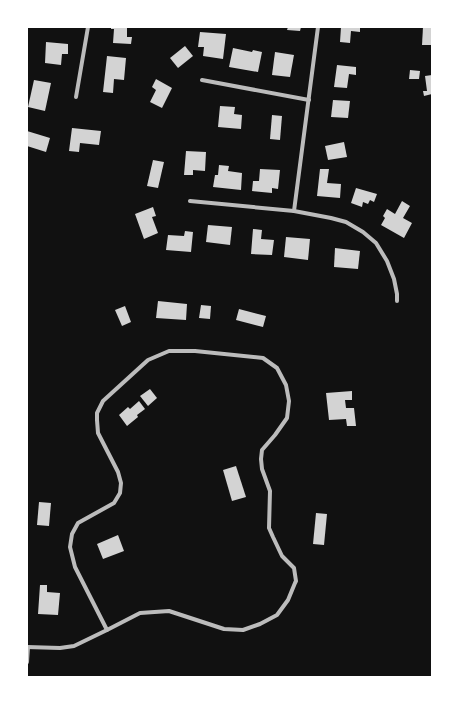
<svg xmlns="http://www.w3.org/2000/svg" width="459" height="704" font-family="'Varela Round',sans-serif">
	<style>
		.building { fill: #d3d3d3 }
		.lines { fill: none; stroke-linecap: round; stroke-linejoin: round }
		.minor { stroke: #bcbcbc; stroke-width: 4 }
	</style>
	<rect width="100%" height="100%" fill="#111"/>
	<g class="building">
		<path d="M111 27H127V37H132L131 44 113 43 114 29H111Z"/>
		<path d="M288 27H301L300 31 287 30Z"/>
		<path d="M341 27H360V32L351 31 350 43 340 42Z"/>
		<path d="M423 27H432V45H422Z"/>
		<path d="M200 32 226 34 223 59 203 56 204 47H198Z"/>
		<path d="M46 42 68 44V54H62L61 65 45 63Z"/>
		<path d="M185 46 193 56 178 68 170 58Z"/>
		<path d="M233 48 252 52 253 50 262 52 258 72 229 67Z"/>
		<path d="M275 52 294 55 290 77 272 75Z"/>
		<path d="M107 56 126 58 124 80 114 79 113 93 103 92Z"/>
		<path d="M337 65 356 67V75L349 74 347 88 334 87Z"/>
		<path d="M410 70 420 71 419 79H409Z"/>
		<path d="M432 75V94L424 96 423 91H427L425 76Z"/>
		<path d="M156 79 172 88 162 108 150 102 156 90 152 87Z"/>
		<path d="M34 80 51 83 45 111 28 107Z"/>
		<path d="M333 100 350 101 348 118 331 117Z"/>
		<path d="M220 106 235 107 234 114 242 115 241 129 218 127Z"/>
		<path d="M272 115 282 116 280 140 270 139Z"/>
		<path d="M72 128 101 131 99 145 80 143 79 152 69 151Z"/>
		<path d="M27 131 50 138 46 152 27 146Z"/>
		<path d="M344 142 347 157 328 160 325 146Z"/>
		<path d="M186 151 206 152 205 171 193 170V175H184Z"/>
		<path d="M153 160 164 162 158 188 147 186Z"/>
		<path d="M219 165 229 166 228 171 242 173 241 190 213 187 215 175H218Z"/>
		<path d="M260 169 280 170 278 189 272 188V193L252 191 253 181H259Z"/>
		<path d="M320 169H329L327 183 341 184 340 198 317 196Z"/>
		<path d="M356 188 377 194 374 202 370 200 368 204 363 202 362 207 351 203Z"/>
		<path d="M402 201 410 206 403 218 412 223 404 238 381 225 385 218 383 216 387 209 395 214Z"/>
		<path d="M153 207 156 216 152 217 158 233 144 239 135 214Z"/>
		<path d="M208 225 232 227 230 245 206 242Z"/>
		<path d="M253 229 262 230 261 239 274 240 272 255 251 254Z"/>
		<path d="M185 231 193 232 191 252 166 250 168 235 184 236Z"/>
		<path d="M286 237 310 239 308 260 284 257Z"/>
		<path d="M335 248 360 251 358 269 334 267Z"/>
		<path d="M158 301 187 304 186 320 156 318Z"/>
		<path d="M201 305 211 306 210 319 199 318Z"/>
		<path d="M125 306 131 322 122 326 115 310Z"/>
		<path d="M239 309 266 316 263 327 236 320Z"/>
		<path d="M150 389 157 398 148 406 140 396Z"/>
		<path d="M352 391V400H345L346 408H354L356 426H347L346 419 329 420 326 393Z"/>
		<path d="M139 401 145 409 137 415 138 417 127 426 119 415 128 407 130 409Z"/>
		<path d="M236 466 246 497 232 501 223 470Z"/>
		<path d="M39 502 51 503 49 526 37 525Z"/>
		<path d="M316 513 327 514 324 545 313 544Z"/>
		<path d="M118 535 124 551 103 559 97 544Z"/>
		<path d="M40 585H47V592L60 593 58 615 38 614Z"/>
	</g>
	<g class="lines">
		<g class="minor">
			<path d="M202 80 309 100"/>
			<path d="M76 97 88 27"/>
			<path d="M190 201 294 211 331 218 346 222 363 232 376 243 387 261 394 279 397 294V301"/>
			<path d="M294 211 318 27"/>
			<path d="M169 351H195L263 358 277 368 286 385 289 401 287 418 275 435 262 450 261 459 262 469 270 491 269 528 273 537 282 556 294 568 296 581 295 583 288 600 277 615 260 624 243 630 224 629 169 611 140 613 107 630 75 567 70 547 72 534 78 523 114 503 120 493 121 483 118 472 98 433 97 420V413L103 401 148 360Z"/>
			<path d="M27 647 60 648 74 646 107 630"/>
			<path d="M27 662 28 647"/>
		</g>
	</g>
	<rect width="459" height="704" fill="none" stroke="#ffffff" stroke-width="56"/>
</svg>
